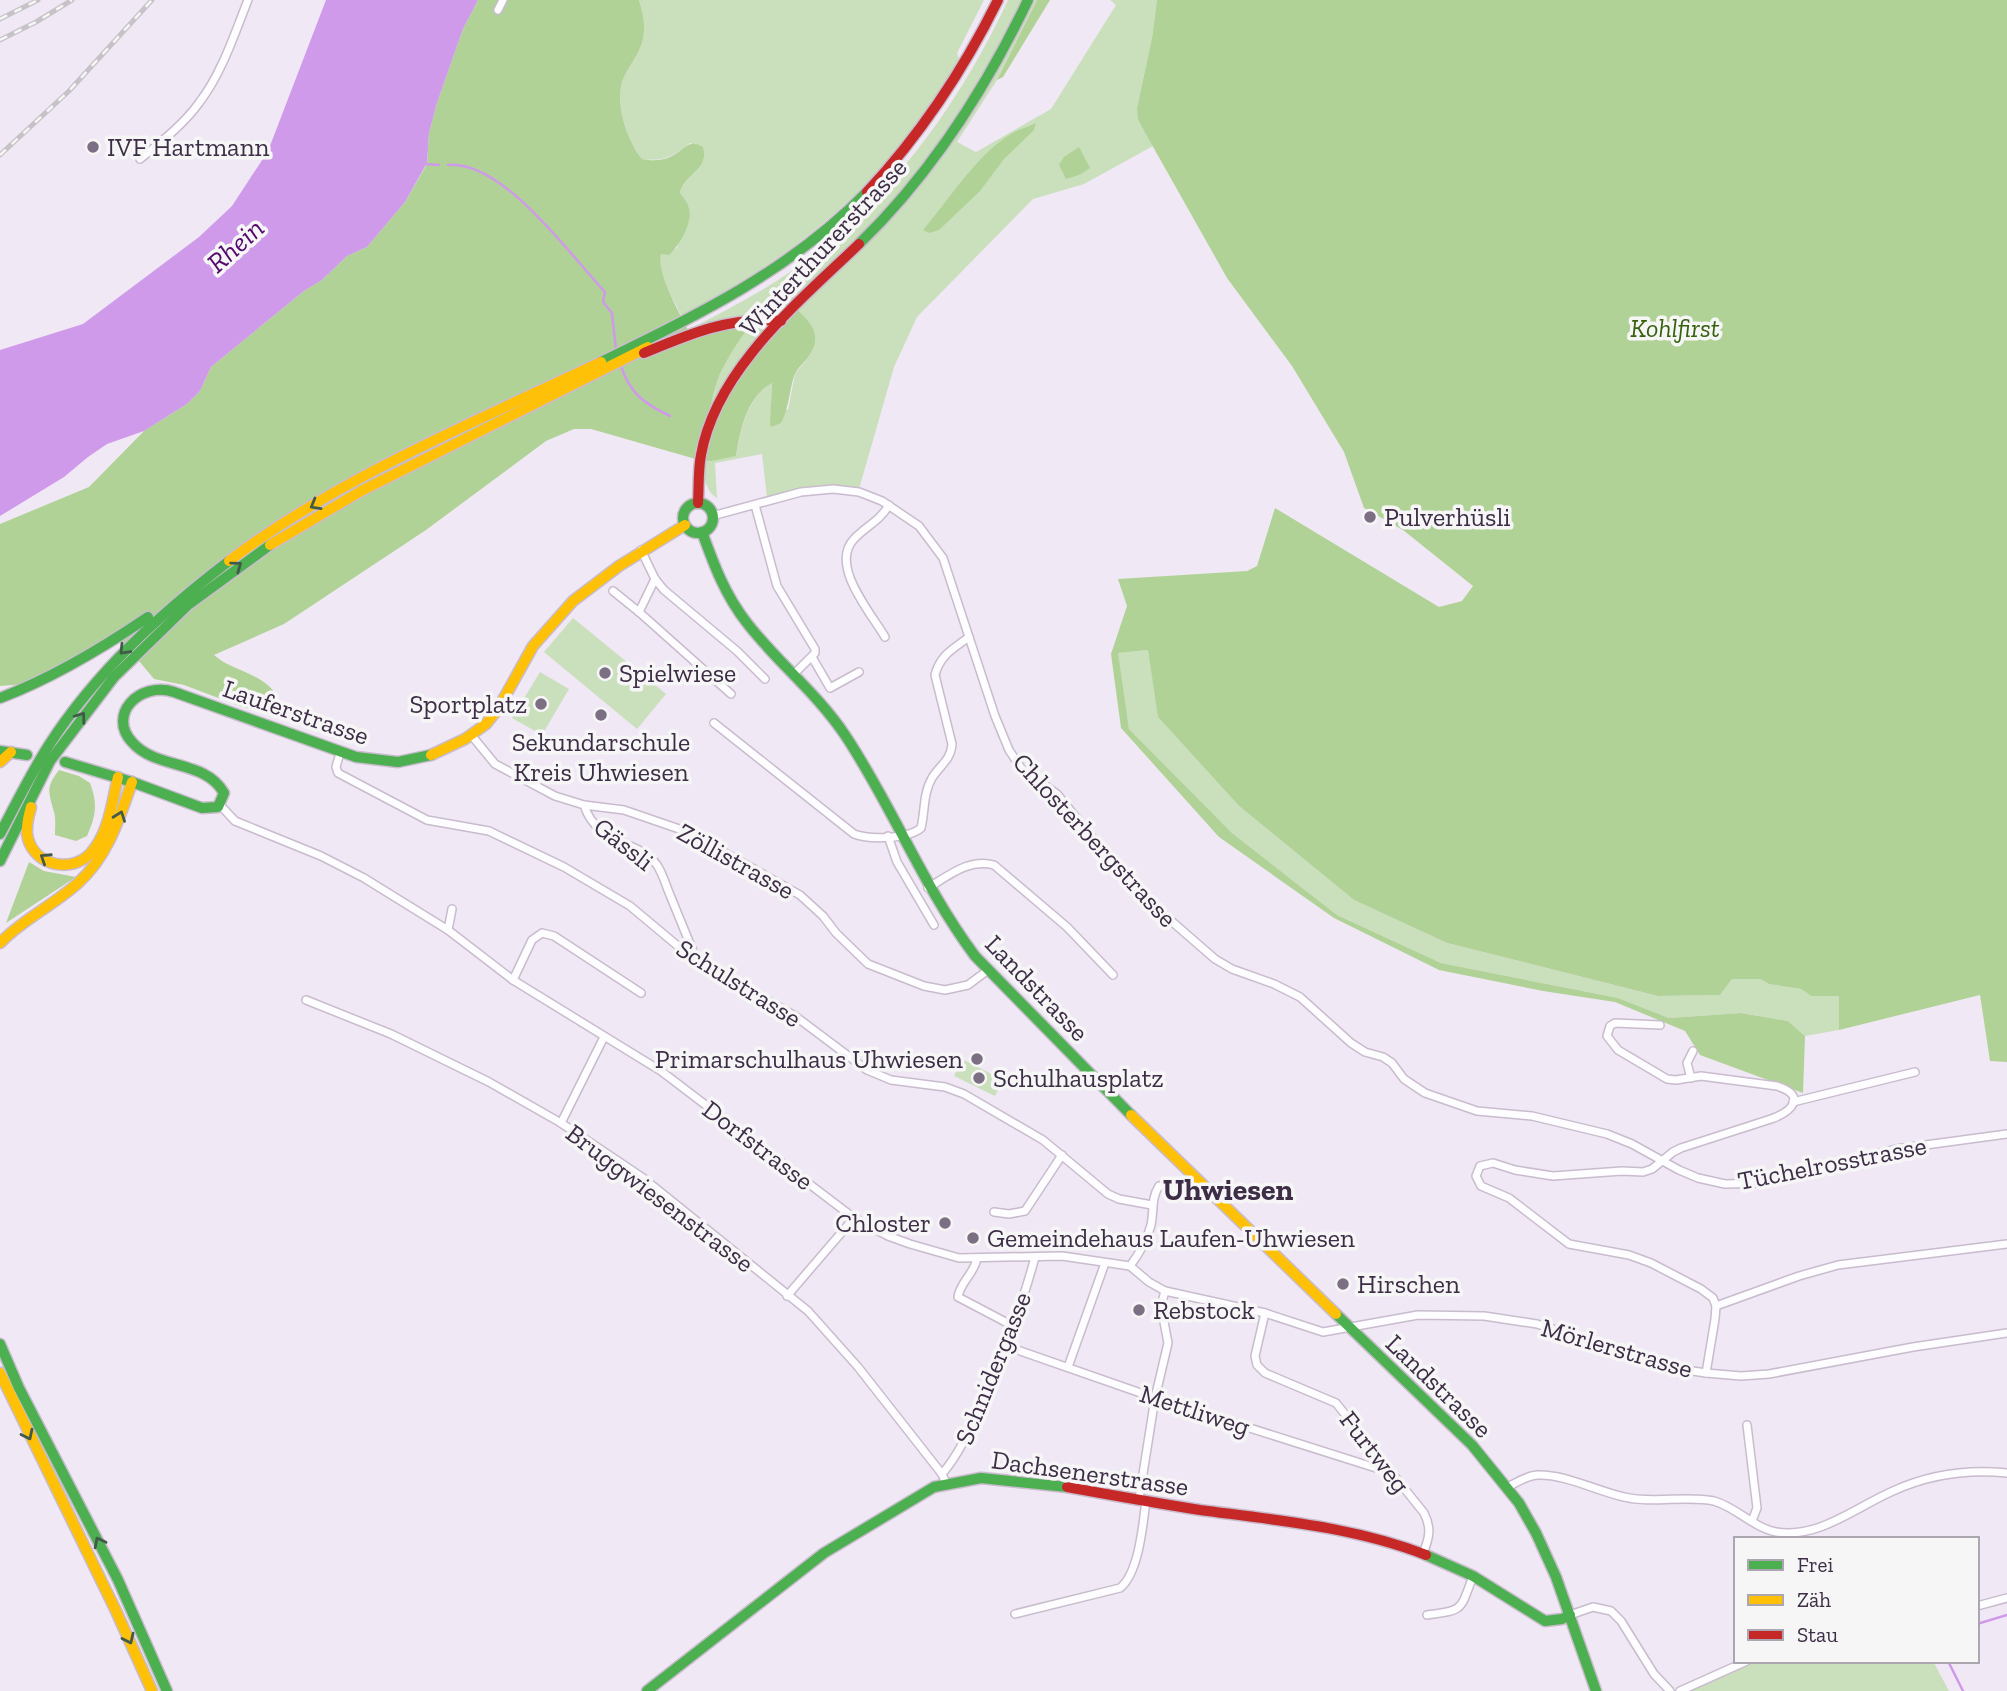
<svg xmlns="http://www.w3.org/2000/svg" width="2007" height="1691" font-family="'Zilla Slab',serif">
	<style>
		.green { fill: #cadfbc }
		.forest { fill: #b1d296 }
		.water { fill: #cf9ae9 }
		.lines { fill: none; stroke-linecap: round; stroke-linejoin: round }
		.stream { stroke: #cf9ae9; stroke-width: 2.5 }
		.street-casing { stroke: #c8bccd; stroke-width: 10 }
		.fast-casing { stroke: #c8bccd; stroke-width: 13 }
		.slow-casing { stroke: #c8bccd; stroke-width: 13 }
		.jam-casing { stroke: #c8bccd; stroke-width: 13 }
		.street { stroke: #fdfcfe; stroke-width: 7 }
		.fast { stroke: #4caf50; stroke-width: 10 }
		.slow { stroke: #ffc107; stroke-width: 10 }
		.jam { stroke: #c62828; stroke-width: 10 }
		.rail-casing { stroke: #c6c2c7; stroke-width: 5 }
		.rail { stroke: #f6f6f6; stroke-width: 2.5; stroke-dasharray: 8; stroke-linecap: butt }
		.oneway { stroke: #425a4a }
		.poi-dot { fill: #7c6e83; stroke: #f6f6f6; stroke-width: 2.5 }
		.labels { text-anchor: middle; stroke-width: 7; stroke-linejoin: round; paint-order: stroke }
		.poi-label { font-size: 26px; fill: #3d2d46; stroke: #f6f6f6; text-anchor: start }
		.street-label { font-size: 26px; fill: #3d2d46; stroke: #f6f6f6 }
		.park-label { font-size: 26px; font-style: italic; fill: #37610e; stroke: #f6f6f6 }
		.water-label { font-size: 28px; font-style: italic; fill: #53086e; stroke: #f6f6f6 }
		.quarter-label { font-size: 30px; font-weight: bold; fill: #3d2d46; stroke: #f6f6f6 }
	</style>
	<rect width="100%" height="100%" fill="#f1e8f5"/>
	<g class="green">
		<path d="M639 0H984L957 53 961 66C905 154 830 228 742 281 722 293 703 306 681 315 673 298 656 273 661 254L677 248 689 207 680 193C684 173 710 171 703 147L690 143C675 156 662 162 642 159 627 141 613 100 624 77 631 62 643 50 644 32 645 22 642 10 639 0Z"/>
		<path d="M1008 0H1037L997 80 957 142 976 152 1051 109 1116 5 1110 0H1157L1152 38 1137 108 1143 129 1153 146 1084 184 1033 199 917 317 894 367 859 489C827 480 798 488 767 497L762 454 715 463 717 498C705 491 703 473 699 460L736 456C740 430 748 397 772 383L771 403 788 410 795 374 810 355 708 425 711 395 727 358 688 330C723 312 758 294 790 272 886 206 960 104 1008 0Z"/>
		<path d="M573 618 666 694 637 729 544 652Z"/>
		<path d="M1148 650 1159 718 1239 806 1354 900 1447 943 1658 996 1720 995 1732 979H1760L1769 984 1801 989 1811 996H1839V1030L1805 1036 1788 1021 1741 1013 1669 1018 1618 998 1441 963 1337 915 1232 833 1129 729 1117 653Z"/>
		<path d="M540 672 569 689 542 735 512 718Z"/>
		<path d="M962 1059 1003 1080 995 1096 954 1076Z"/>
		<path d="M1752 1661H1933L1949 1691H1684L1725 1669Z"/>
	</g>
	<g class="forest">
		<path d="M478 0H639C642 10 645 22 644 32 643 50 631 62 624 77 613 100 627 141 642 159 653 161 662 161 672 156 684 150 689 138 703 147 710 171 684 173 680 193 683 197 688 203 689 208 693 223 679 246 669 255L661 254C656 274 681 315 690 334L755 318C729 355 713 375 709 421L715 408 795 308C809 320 823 334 810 354 806 362 798 366 794 376 789 392 789 408 781 423L771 427 770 424 772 383C747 397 740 430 736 456L711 461 699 460 591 429H574L546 441 426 530 284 624 214 655C233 673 279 675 280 710L278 713 242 707 184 685 154 679 119 637 38 683 0 686V524L89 487 144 431 187 404 200 391 211 367 304 291 322 280 347 256 367 247 405 202 427 164 429 133 437 103 463 29Z"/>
		<path d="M1037 0H1050L1003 77 997 80Z"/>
		<path d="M1157 0H2007V1062L1990 1061 1980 995 1839 1030V996H1811L1801 989 1769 984 1760 979H1732L1720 995 1658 996 1447 943 1354 900 1239 806 1158 717 1148 650 1118 653 1129 729 1232 833 1337 915 1441 963 1618 998 1669 1018 1741 1013 1788 1021 1805 1036 1803 1093 1700 1055 1685 1031 1615 1002 1543 991 1439 970 1334 918 1219 837 1121 728 1111 654 1127 606 1118 579 1247 571 1257 566 1275 508 1439 607 1462 601 1473 586 1403 530 1364 508 1344 452 1292 366 1227 278 1143 129 1138 119 1137 108 1152 38Z"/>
		<path d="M1036 123 1034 130 1004 159 980 191 939 230 929 233 923 230C949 200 977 154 1011 134 1019 129 1028 127 1036 123Z"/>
		<path d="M1079 147 1090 168 1079 175 1066 179 1059 165 1064 157Z"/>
		<path d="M59 770 79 776 90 783C98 804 96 816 87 836L76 841 55 835C55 827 56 819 54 812 49 792 45 788 59 770Z"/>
		<path d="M29 862 44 871 76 877 6 923Z"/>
	</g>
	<path class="water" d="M326 0H478L463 29 437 103 429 133 427 163 405 202 367 247 347 256 322 280 304 291 211 367 200 391 187 404 144 431 107 444 88 457 64 477 0 516V350L83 324 199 237 232 206 268 151Z"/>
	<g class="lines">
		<g class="stream">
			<path d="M425 164 439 165"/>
			<path d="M448 165C503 160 570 255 605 292L603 302 612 313 616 350"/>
			<path d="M621 366C630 394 645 404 670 416"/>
			<path d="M1977 1624 2007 1615"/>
			<path d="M1948 1661 1963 1691"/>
		</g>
		<defs>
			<g id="street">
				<path d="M498 10 503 0"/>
				<path d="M140 159C161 142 183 125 199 103 222 73 234 35 248 0"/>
				<path d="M755 505 777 586 815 649V653L794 674"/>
				<path d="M712 516 801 492 833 489 859 492 882 501 919 526 943 558 995 716 1009 750 1021 768 1057 794 1107 856 1146 899 1215 959 1232 969 1274 984 1300 997 1351 1043 1365 1052 1383 1057 1392 1063 1404 1079 1425 1093 1477 1111 1532 1116 1607 1134 1632 1144 1679 1170 1698 1178 1725 1184 1763 1183 1896 1149 2007 1134"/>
				<path d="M641 550 655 579 664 590 737 651 765 679"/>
				<path d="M655 579 639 612 731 694"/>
				<path d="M613 591 639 612"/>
				<path d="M885 637C871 613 829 565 854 539 867 525 879 522 889 505"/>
				<path d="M812 657 830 688 859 672"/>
				<path d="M714 723 854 834C870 840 908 839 921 828 925 812 923 793 932 778 940 765 951 760 952 744L935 675C940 655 953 649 969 637"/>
				<path d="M472 736 495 764 555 796 584 805 624 810 688 832 800 895 823 916 836 933 868 964 924 986 945 990 968 985 988 970"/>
				<path d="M340 753 336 767 338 773 427 820 489 831 564 867 630 906 697 962 795 1016 867 1070 891 1080 945 1087 964 1094 1043 1140 1108 1194 1119 1199 1152 1205"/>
				<path d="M220 805 235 821 321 856 364 878 448 930 513 980 661 1071 854 1218 888 1236 910 1244 959 1258 1062 1256 1130 1266 1149 1282 1165 1291 1265 1313 1323 1332 1418 1315 1484 1316 1537 1324 1679 1369 1706 1373 1741 1376 1769 1374 1913 1347 2007 1333"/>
				<path d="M584 805C597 846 638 839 657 865 663 874 666 886 670 895 679 917 688 939 697 961"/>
				<path d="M888 836 897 862 934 925"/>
				<path d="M928 888C948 876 969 858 994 865L1067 927 1113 975"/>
				<path d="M448 930 452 909"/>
				<path d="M513 980 532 940 542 933 554 936 641 993"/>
				<path d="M306 1000 391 1034 489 1082 561 1123 643 1178 808 1311 858 1367 942 1474 946 1483"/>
				<path d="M1660 1025 1615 1023 1610 1026 1607 1036 1618 1050 1667 1079 1676 1080 1701 1076 1777 1086C1808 1096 1791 1112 1771 1119L1681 1148 1673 1152 1652 1169 1643 1172 1622 1171 1553 1176 1515 1170 1493 1163 1480 1166 1476 1176 1481 1186 1509 1198 1569 1244 1629 1255 1651 1263 1701 1289 1713 1298 1716 1306 1715 1319 1706 1373"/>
				<path d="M1691 1078 1687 1063 1693 1051"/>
				<path d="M1793 1102 1915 1072"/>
				<path d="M561 1123 604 1037"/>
				<path d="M994 1212 1009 1214 1025 1211 1062 1155"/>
				<path d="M977 1258C975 1273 960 1282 958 1297L1015 1327"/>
				<path d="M1130 1266C1139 1254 1147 1240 1151 1225 1154 1211 1151 1198 1159 1186 1177 1183 1191 1207 1209 1191"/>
				<path d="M787 1296 854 1218"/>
				<path d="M1716 1306 1799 1276 1838 1265 2007 1244"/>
				<path d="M1265 1313 1255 1356 1257 1365 1265 1373 1336 1403 1424 1513C1432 1529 1429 1538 1423 1554"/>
				<path d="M1006 1346 1155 1398 1376 1468 1384 1465"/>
				<path d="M1068 1367 1105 1263"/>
				<path d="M1747 1425 1757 1508 1752 1521"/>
				<path d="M942 1474C961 1452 971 1426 983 1399 1004 1352 1022 1306 1035 1257"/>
				<path d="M1508 1487C1517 1482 1526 1476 1537 1475 1566 1474 1596 1491 1624 1497 1652 1504 1687 1495 1714 1501 1736 1507 1754 1528 1776 1532 1819 1539 1856 1507 1893 1491 1930 1474 1967 1469 2007 1473"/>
				<path d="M1139 1499 1155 1398 1168 1343 1161 1306 1165 1291"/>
				<path d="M1977 1606 2007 1598"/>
				<path d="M1015 1614 1120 1588C1139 1573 1143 1524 1146 1500"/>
				<path d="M1427 1615C1464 1610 1460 1611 1473 1576"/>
				<path d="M1570 1615 1593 1607 1611 1611 1621 1621 1654 1674 1670 1691"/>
				<path d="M1680 1691 1747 1661"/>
			</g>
			<g id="fast">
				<path d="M859 244C931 174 985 90 1028 0"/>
				<path d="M601 362C697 316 792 269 867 192"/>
				<circle cx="698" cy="518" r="15"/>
				<path d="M702 532C714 565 725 595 747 623 777 662 817 693 845 735 893 807 922 885 975 956L1131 1115"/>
				<path d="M0 698C53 678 101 649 148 617"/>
				<path d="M0 751 27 755"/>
				<path d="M65 762 132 782 202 808 218 807 224 793C205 759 156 770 132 742 107 715 139 681 174 692L356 757 398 762 431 755"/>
				<path d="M0 834C16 804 31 773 49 745 96 672 161 613 229 561"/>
				<path d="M0 861 50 761 114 677 188 605 270 545"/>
				<path d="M1336 1314 1472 1445 1519 1503 1536 1533 1556 1577 1596 1691"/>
				<path d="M0 1344 19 1388 118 1580 167 1691"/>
				<path d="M1426 1555 1473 1576 1545 1621 1562 1619 1570 1615"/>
				<path d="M647 1691 824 1553 934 1487 981 1478 1067 1487"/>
			</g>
			<g id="slow">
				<path d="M270 545 361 491 648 347"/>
				<path d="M229 561C338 478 477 421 601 362"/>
				<path d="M431 755 465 739 486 724 498 709 533 646 573 601 619 566 685 525"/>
				<path d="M0 762 11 752"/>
				<path d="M31 807C28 817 25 829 28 839 36 866 71 873 90 854 109 834 112 802 118 777"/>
				<path d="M0 943C23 919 54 905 78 883 108 856 119 819 132 782"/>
				<path d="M1131 1115 1336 1314"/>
				<path d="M0 1373 116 1611 152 1691"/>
			</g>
			<g id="jam">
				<path d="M867 192C921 134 963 71 998 0"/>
				<path d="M644 353C689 334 731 316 781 321"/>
				<path d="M698 503C699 487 698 470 701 455 716 369 800 301 859 244"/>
				<path d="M1067 1487C1111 1495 1156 1503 1200 1510 1276 1520 1354 1527 1426 1555"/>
			</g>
		</defs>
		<use href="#street" class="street-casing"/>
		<use href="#fast" class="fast-casing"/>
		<use href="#slow" class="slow-casing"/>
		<use href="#jam" class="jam-casing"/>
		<use href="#street" class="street"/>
		<use href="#fast" class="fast"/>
		<use href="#slow" class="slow"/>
		<use href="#jam" class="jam"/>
		<defs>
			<g id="rail">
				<path d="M0 19 38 0"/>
				<path d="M0 40 36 22 72 0"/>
				<path d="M0 155 69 91 152 0"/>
			</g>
		</defs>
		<use href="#rail" class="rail-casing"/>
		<use href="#rail" class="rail"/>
	</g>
	<defs><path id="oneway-chevron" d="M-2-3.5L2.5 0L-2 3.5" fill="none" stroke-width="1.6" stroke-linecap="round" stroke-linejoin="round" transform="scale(1.75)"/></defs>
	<g class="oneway">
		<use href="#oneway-chevron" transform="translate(315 505) rotate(150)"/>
		<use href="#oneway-chevron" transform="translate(237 566) rotate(-36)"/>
		<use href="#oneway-chevron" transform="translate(124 650) rotate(134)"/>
		<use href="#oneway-chevron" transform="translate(81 717) rotate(-54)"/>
		<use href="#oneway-chevron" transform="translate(120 816) rotate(-70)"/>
		<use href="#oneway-chevron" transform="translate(45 858) rotate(-147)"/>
		<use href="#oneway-chevron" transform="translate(28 1435) rotate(64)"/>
		<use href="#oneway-chevron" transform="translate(99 1542) rotate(-117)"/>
		<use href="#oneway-chevron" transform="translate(129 1639) rotate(65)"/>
	</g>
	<g class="poi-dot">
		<circle cx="93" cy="147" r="7"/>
		<circle cx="1370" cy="517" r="7"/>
		<circle cx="605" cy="673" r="7"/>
		<circle cx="541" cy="704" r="7"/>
		<circle cx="601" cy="715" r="7"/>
		<circle cx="977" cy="1059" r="7"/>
		<circle cx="979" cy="1078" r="7"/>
		<circle cx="945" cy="1223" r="7"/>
		<circle cx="973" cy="1238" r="7"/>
		<circle cx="1343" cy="1284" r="7"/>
		<circle cx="1139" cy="1310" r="7"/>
	</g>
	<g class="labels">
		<g class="poi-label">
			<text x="107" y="156">IVF Hartmann</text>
			<text x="1384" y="526">Pulverhüsli</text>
			<text x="619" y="682">Spielwiese</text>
			<text x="527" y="713" text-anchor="end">Sportplatz</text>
			<text x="601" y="751" text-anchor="middle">Sekundarschule<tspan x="601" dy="30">Kreis Uhwiesen</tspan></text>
			<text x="963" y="1068" text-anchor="end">Primarschulhaus Uhwiesen</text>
			<text x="993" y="1087">Schulhausplatz</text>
			<text x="931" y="1232" text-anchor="end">Chloster</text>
			<text x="987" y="1247">Gemeindehaus Laufen-Uhwiesen</text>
			<text x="1357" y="1293">Hirschen</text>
			<text x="1153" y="1319">Rebstock</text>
		</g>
		<g class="street-label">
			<text transform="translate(823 247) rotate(-47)" y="9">Winterthurerstrasse</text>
			<text transform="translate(296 712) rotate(19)" y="9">Lauferstrasse</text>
			<text transform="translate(1095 840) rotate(47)" y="9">Chlosterbergstrasse</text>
			<text transform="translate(624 844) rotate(38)" y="9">Gässli</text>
			<text transform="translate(736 861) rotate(29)" y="9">Zöllistrasse</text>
			<text transform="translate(739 983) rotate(32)" y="9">Schulstrasse</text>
			<text transform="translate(1037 988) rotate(46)" y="9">Landstrasse</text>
			<text transform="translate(758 1145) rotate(37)" y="9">Dorfstrasse</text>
			<text transform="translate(1832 1163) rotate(-11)" y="9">Tüchelrosstrasse</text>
			<text transform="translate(660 1198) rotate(37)" y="9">Bruggwiesenstrasse</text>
			<text transform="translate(1617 1348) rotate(16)" y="9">Mörlerstrasse</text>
			<text transform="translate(993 1368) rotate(-68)" y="9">Schnidergasse</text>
			<text transform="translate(1439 1386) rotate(44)" y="9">Landstrasse</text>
			<text transform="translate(1195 1410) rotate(18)" y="9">Mettliweg</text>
			<text transform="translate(1375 1452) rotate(52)" y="9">Furtweg</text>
			<text transform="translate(1090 1473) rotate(8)" y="9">Dachsenerstrasse</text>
		</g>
		<g class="park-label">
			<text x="1675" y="337">Kohlfirst</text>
		</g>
		<g class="water-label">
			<text transform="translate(235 245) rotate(-42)" y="10">Rhein</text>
		</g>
		<g class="quarter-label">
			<text x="1228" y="1200">Uhwiesen</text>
		</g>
	</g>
	<rect x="1734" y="1537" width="245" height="126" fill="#f6f6f6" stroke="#aca6b0" stroke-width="2"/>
	<rect x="1748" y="1560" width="35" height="10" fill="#4caf50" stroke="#aca6b0" stroke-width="2"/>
	<text x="1797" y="1572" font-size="21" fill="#3d2d46">Frei</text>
	<rect x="1748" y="1595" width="35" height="10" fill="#ffc107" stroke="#aca6b0" stroke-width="2"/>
	<text x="1797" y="1607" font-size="21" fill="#3d2d46">Zäh</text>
	<rect x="1748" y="1630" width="35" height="10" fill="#c62828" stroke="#aca6b0" stroke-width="2"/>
	<text x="1797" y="1642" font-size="21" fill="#3d2d46">Stau</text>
</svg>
